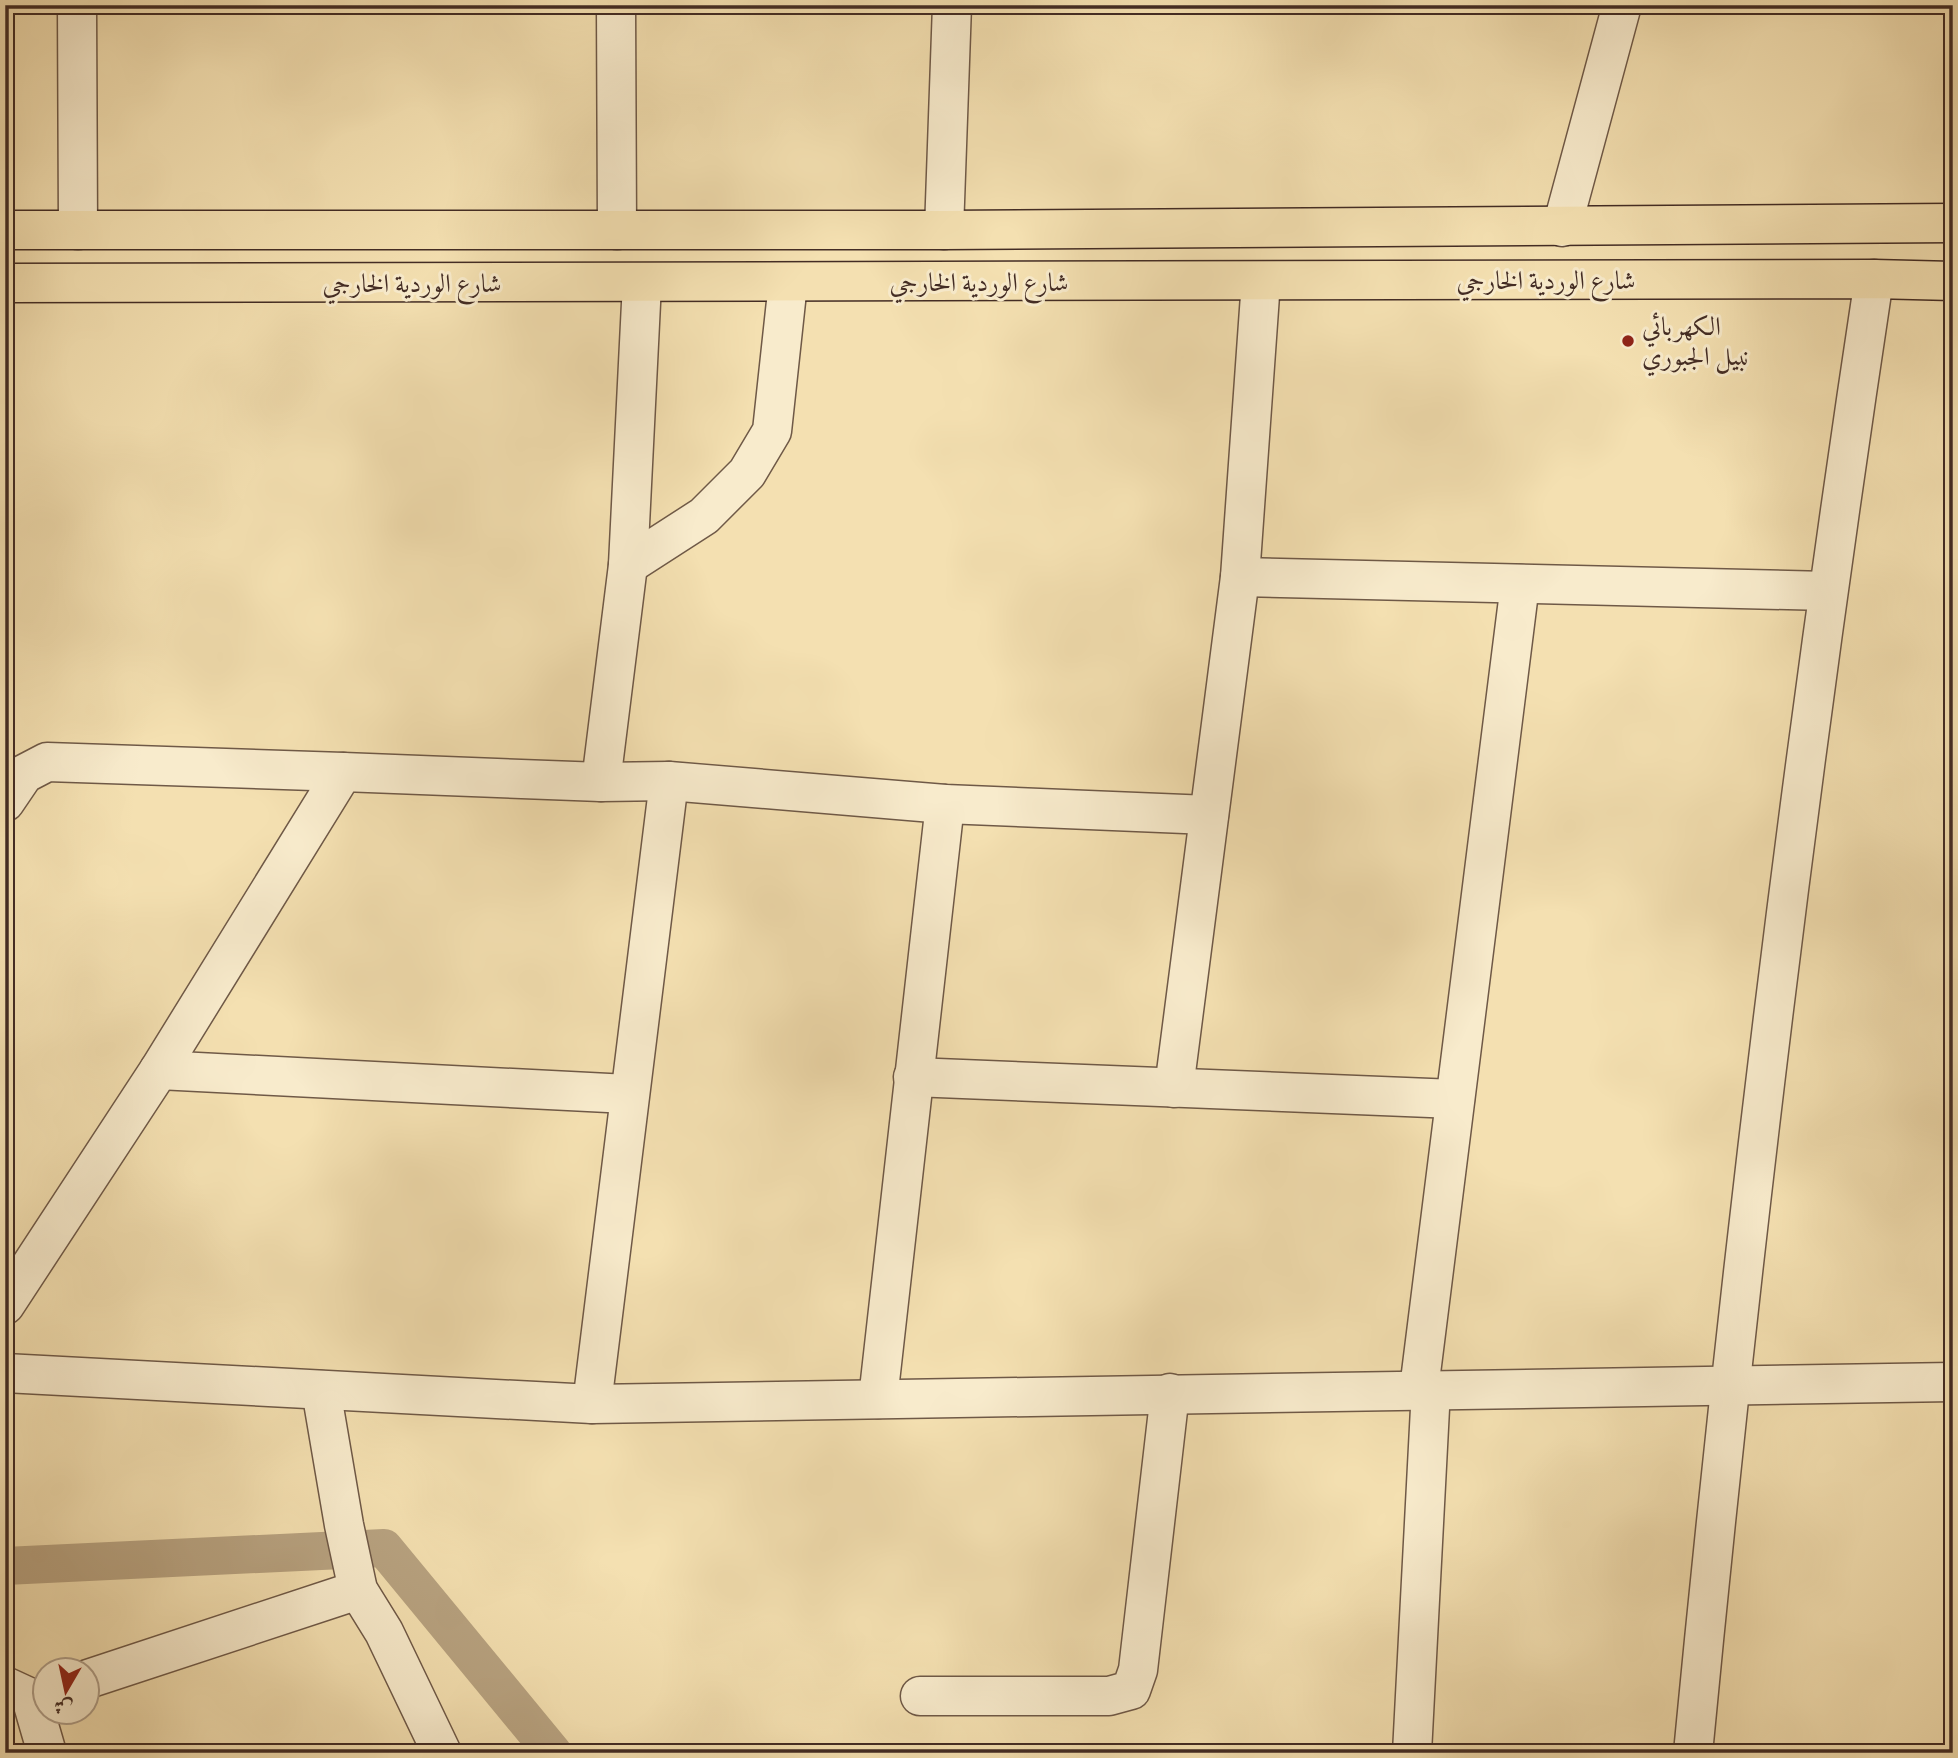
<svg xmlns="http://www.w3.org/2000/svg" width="1958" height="1758" font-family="'Sorts Mill Goudy',Amiri,serif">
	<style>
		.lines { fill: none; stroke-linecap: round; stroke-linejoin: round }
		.canal { stroke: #b8a381; stroke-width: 38 }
		.minor-casing { stroke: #6f5947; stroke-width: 41 }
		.major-casing { stroke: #432c24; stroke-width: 41 }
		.minor { stroke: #f8ebcc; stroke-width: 38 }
		.major { stroke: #f4e0b1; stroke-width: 38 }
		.poi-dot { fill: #8f2418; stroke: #f8ebcc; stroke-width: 2.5 }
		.labels { text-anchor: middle; stroke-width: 6; stroke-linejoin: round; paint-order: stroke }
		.street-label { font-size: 26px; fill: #432c24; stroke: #f8ebcc }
		.poi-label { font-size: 26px; fill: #432c24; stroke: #f8ebcc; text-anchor: start }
	</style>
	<rect width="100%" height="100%" fill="#f4e0b1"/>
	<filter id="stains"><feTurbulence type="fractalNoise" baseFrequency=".00286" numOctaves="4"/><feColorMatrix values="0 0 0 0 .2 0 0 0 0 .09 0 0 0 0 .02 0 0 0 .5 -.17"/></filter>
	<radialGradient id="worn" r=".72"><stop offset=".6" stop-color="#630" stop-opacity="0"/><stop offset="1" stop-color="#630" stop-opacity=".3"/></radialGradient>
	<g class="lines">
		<path class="canal" d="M5 1566 384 1548 553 1753"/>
		<defs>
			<g id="minor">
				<path d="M77 5 78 230"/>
				<path d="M616 5 617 230"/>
				<path d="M1562 227 1622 5"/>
				<path d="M944 230 952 5"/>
				<path d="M628 565 704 516 747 473 772 431 788 283"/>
				<path d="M1240 577 1827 591"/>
				<path d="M601 782 628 565 642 283"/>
				<path d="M5 802 24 774 47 762 343 772"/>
				<path d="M159 1070 628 1094"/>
				<path d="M913 1077 1455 1099"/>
				<path d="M1174 1088 1240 577 1261 281"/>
				<path d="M5 1305 159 1070 343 772 601 782 669 781 945 804 1209 815"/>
				<path d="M5 1373 592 1404 1953 1382"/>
				<path d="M1419 1389 1520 584"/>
				<path d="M321 1390 344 1525 358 1590 384 1632 442 1753"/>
				<path d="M878 1399 945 804"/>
				<path d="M592 1404 669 781"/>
				<path d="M88 1679 358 1590"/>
				<path d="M5 1686 31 1698 47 1753"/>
				<path d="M920 1696H1109L1131 1690 1138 1670 1170 1393"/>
				<path d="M1412 1753 1431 1389"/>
				<path d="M1693 1753C1740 1260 1800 768 1874 279"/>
			</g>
			<g id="major">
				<path d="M5 230H944L1953 223"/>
				<path d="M5 283 1874 279 1953 281"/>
			</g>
		</defs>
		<use href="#minor" class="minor-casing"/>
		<use href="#major" class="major-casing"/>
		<use href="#minor" class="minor"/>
		<use href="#major" class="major"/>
	</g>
	<circle class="poi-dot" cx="1628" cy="341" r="7"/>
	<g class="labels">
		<g class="street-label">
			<text x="1546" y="289">شارع الوردية الخارجي</text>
			<text x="979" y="291">شارع الوردية الخارجي</text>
			<text x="412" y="292">شارع الوردية الخارجي</text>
		</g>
		<g class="poi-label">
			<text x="1642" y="335">الكهربائي<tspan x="1642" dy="30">نبيل الجبوري</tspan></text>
		</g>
	</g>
	<rect width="1958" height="1758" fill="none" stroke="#f4e0b1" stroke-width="28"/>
	<rect x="7" y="7" width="1944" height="1744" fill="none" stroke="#432c24" stroke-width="3.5"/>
	<rect x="14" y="14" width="1930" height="1730" fill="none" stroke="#432c24" stroke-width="2"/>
	<g transform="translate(66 1691) rotate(189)"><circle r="33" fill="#f8ebcc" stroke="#b09f89" stroke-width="2"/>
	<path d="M0-5L12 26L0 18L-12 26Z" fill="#8f2418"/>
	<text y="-10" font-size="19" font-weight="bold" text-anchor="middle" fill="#432c24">ش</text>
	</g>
	<rect width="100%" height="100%" filter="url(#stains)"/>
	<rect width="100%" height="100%" fill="url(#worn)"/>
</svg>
